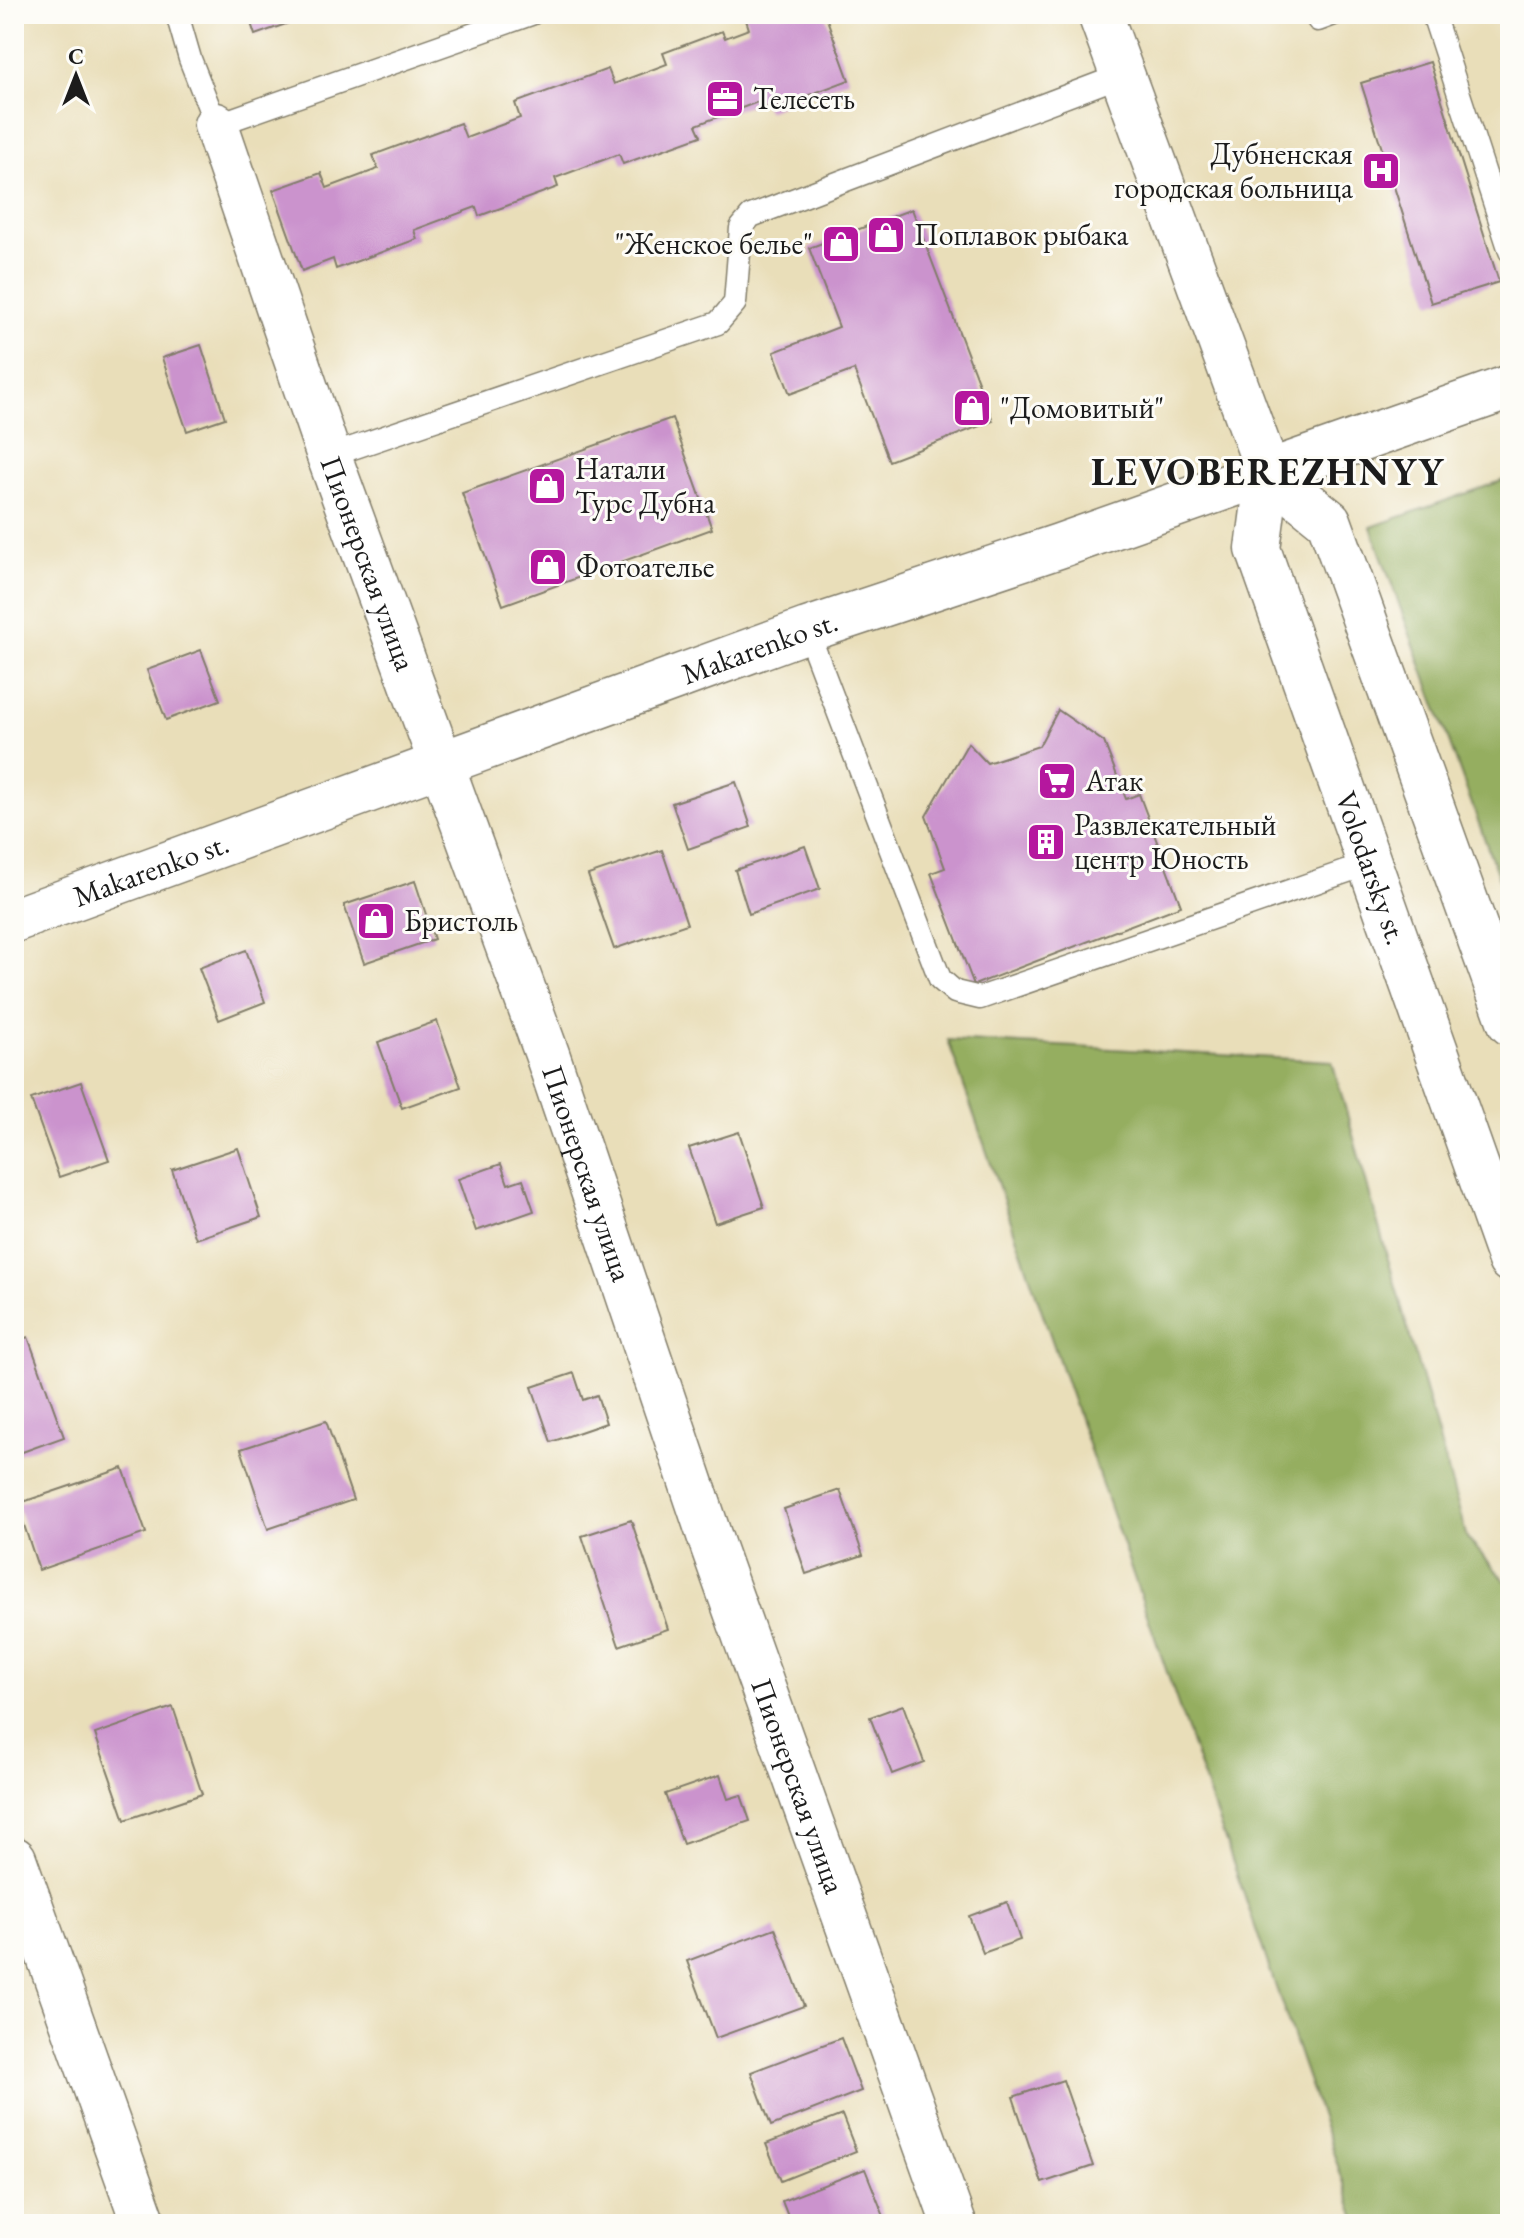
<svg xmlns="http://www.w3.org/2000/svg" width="1524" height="2238" font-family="'EB Garamond',serif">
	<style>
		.forest { fill: #95ae60; stroke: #58653e; stroke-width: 2 }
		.building { fill: #cb93cd }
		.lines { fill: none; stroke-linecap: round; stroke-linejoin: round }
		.lane-casing { stroke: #827d6a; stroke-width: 25 }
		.street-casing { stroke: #827d6a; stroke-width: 47 }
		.secondary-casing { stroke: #827d6a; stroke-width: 47 }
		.lane { stroke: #fff; stroke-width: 22 }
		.street { stroke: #fff; stroke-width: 44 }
		.secondary { stroke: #fff; stroke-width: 44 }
		.labels { text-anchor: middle; stroke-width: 6; stroke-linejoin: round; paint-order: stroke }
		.poi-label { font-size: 30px; fill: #1c1c1c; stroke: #fdfcf7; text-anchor: start }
		.street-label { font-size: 30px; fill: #1c1c1c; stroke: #fdfcf7 }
		.district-label { font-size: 38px; font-weight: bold; letter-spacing: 2px; fill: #1c1c1c; stroke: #fdfcf7 }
	</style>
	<rect width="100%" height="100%" fill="#fdfcf7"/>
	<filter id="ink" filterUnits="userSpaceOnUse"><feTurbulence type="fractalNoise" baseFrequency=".0125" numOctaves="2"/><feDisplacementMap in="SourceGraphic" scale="16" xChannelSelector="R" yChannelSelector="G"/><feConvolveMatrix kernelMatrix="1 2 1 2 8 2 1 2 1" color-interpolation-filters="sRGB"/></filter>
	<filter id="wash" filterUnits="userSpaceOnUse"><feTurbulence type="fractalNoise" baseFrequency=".006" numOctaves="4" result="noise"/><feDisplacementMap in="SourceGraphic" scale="32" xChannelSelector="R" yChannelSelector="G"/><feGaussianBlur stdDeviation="1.8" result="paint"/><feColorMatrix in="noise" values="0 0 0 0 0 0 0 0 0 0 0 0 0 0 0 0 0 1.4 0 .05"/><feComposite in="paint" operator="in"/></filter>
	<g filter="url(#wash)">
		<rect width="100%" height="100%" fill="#e9deb9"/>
		<g class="forest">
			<path d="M1510 478V909L1371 527Z"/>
			<path d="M948 1040 1332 1061 1467 1538 1510 1586V2224H1358Z"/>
		</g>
		<g id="blocks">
			<g class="building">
				<path d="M248 14H314L255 35Z"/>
				<path d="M744 14H825L849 80 767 111 763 100 696 125 701 136 623 164 619 154 555 178 558 187 479 216 476 207 414 230 417 239 336 269 333 259 302 271 273 190 321 173 327 188 378 169 373 155 460 123 466 138 520 118 515 103 608 69 614 84 667 64 663 53 722 31 725 38 749 29Z"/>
				<path d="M1430 62 1499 282 1431 303 1361 83Z"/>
				<path d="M912 209 993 421 889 461 854 370 790 394 774 352 839 327 809 248Z"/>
				<path d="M201 345 225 418 187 431 162 358Z"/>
				<path d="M672 418 712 529 503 605 462 493Z"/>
				<path d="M201 650 220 700 166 720 147 670Z"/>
				<path d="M1058 710 1104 742 1126 799 1139 794 1181 906 974 985 931 873 945 868 926 816 968 743 987 763 1039 746Z"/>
				<path d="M736 782 751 827 688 849 672 803Z"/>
				<path d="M805 846 820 889 749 914 735 870Z"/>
				<path d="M662 850 687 924 614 949 588 875Z"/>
				<path d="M415 881 434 939 364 963 344 905Z"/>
				<path d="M246 950 265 1002 219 1020 199 968Z"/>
				<path d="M437 1021 461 1087 402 1108 378 1042Z"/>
				<path d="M81 1082 109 1160 59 1177 31 1099Z"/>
				<path d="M739 1132 764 1207 715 1223 689 1148Z"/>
				<path d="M238 1148 261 1217 196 1239 172 1170Z"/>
				<path d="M501 1164 508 1184 523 1179 534 1211 476 1231 458 1179Z"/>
				<path d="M28 1337 64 1437 14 1455V1342Z"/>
				<path d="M574 1373 583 1400 597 1395 606 1423 551 1442 532 1387Z"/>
				<path d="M326 1421 353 1500 268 1529 241 1449Z"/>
				<path d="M123 1468 146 1533 39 1570 17 1504Z"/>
				<path d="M840 1490 863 1555 806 1574 784 1509Z"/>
				<path d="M631 1520 668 1629 619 1646 582 1536Z"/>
				<path d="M903 1705 924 1762 892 1774 870 1717Z"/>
				<path d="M173 1707 202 1794 125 1820 95 1734Z"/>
				<path d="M720 1775 728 1799 741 1795 750 1821 683 1844 665 1794Z"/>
				<path d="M1007 1902 1020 1940 983 1953 969 1916Z"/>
				<path d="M775 1928 804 2006 716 2038 687 1961Z"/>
				<path d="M841 2038 861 2091 771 2126 751 2072Z"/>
				<path d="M1063 2080 1093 2166 1042 2183 1013 2097Z"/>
				<path d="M842 2115 856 2151 781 2181 766 2144Z"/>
				<path d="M865 2169 887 2224H791L782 2201Z"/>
				<path d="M17 2205 24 2224H14V2206Z"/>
			</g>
		</g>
	</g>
	<g filter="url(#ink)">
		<use href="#blocks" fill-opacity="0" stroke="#827d6a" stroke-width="2"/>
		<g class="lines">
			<defs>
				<g id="lane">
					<path d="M177 14 190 59 216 125 531 14"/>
					<path d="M1315 14 1318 20 1334 14"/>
					<path d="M1433 14 1510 251"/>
					<path d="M329 456 718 323 735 303 741 228 751 216 1122 75"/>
					<path d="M807 630 940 979 955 992 980 998 1368 864"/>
				</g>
				<g id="street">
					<path id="s1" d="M216 125 329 456 547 1054 713 1547 954 2224"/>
					<path d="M14 1859 144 2224"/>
				</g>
				<g id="secondary">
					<path id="s2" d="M1100 14 1268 472 1258 549 1510 1260"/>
					<path d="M1268 472 1329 521 1510 1023"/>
					<path id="s3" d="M14 920 807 630 1059 546 1510 387"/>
				</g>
			</defs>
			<use href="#lane" class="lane-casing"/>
			<use href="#street" class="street-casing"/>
			<use href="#secondary" class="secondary-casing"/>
			<use href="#lane" class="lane"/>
			<use href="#street" class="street"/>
			<use href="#secondary" class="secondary"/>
		</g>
	</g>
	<defs>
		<symbol id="office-square" viewBox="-11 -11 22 22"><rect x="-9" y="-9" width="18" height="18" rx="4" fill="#b5179e" stroke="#fdfcf7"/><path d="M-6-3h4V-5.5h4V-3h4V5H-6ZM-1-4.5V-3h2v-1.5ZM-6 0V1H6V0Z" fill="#fff"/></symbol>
		<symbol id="hospital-square" viewBox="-11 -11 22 22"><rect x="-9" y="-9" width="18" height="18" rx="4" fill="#b5179e" stroke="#fdfcf7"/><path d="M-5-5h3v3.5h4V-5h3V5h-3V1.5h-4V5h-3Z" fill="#fff"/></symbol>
		<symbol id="shop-square" viewBox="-11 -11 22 22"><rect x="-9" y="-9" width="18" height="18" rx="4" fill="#b5179e" stroke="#fdfcf7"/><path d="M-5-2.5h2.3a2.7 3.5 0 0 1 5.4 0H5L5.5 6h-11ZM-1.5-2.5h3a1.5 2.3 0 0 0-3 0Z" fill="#fff"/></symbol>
		<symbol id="supermarket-square" viewBox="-11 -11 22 22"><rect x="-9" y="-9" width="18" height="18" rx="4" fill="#b5179e" stroke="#fdfcf7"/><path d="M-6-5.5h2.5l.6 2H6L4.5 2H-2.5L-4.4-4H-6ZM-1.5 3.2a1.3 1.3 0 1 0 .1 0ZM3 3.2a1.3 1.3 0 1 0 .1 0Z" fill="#fff"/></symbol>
		<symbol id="building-square" viewBox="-11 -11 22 22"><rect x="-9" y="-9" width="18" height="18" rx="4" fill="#b5179e" stroke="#fdfcf7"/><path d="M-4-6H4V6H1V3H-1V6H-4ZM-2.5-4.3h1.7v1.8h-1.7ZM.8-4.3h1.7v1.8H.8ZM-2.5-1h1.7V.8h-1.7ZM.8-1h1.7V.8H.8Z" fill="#fff"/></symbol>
	</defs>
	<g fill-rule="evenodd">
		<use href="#office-square" x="703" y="77" width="44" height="44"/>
		<use href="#hospital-square" x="1359" y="149" width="44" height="44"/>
		<use href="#shop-square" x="864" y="213" width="44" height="44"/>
		<use href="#shop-square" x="819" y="222" width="44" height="44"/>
		<use href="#shop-square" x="950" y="386" width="44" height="44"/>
		<use href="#shop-square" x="525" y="464" width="44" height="44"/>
		<use href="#shop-square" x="526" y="545" width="44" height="44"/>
		<use href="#supermarket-square" x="1035" y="759" width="44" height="44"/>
		<use href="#building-square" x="1024" y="820" width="44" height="44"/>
		<use href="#shop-square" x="354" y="899" width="44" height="44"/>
	</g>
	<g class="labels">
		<g class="poi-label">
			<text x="753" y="109">Телесеть</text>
			<text x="1353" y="164" text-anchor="end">Дубненская<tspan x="1353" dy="34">городская больница</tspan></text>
			<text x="914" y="245">Поплавок рыбака</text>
			<text x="813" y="254" text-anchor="end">"Женское белье"</text>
			<text x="1000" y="418">"Домовитый"</text>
			<text x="575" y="479">Натали<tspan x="575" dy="34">Турс Дубна</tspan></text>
			<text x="576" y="577">Фотоателье</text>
			<text x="1085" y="791">Атак</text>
			<text x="1074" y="835">Развлекательный<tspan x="1074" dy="34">центр Юность</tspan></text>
			<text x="404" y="931">Бристоль</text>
		</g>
		<g class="street-label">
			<text dy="10" stroke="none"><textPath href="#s1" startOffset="464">Пионерская улица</textPath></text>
			<text dy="10" stroke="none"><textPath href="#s3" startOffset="794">Makarenko st.</textPath></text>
			<text dy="10" stroke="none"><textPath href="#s2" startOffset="904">Volodarsky st.</textPath></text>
			<text dy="10" stroke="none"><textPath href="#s3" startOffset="146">Makarenko st.</textPath></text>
			<text dy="10" stroke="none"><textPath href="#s1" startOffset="1112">Пионерская улица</textPath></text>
			<text dy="10" stroke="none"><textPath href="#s1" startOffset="1760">Пионерская улица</textPath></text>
		</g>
		<g class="district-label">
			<text x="1268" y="485">LEVOBEREZHNYY</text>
		</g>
	</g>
	<rect width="1524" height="2238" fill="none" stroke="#fdfcf7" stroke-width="48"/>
	<g transform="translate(76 76)" stroke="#fdfcf7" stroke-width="6" paint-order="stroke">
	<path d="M0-6L14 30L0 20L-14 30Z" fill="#1c1c1c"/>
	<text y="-12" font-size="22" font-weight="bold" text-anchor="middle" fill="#1c1c1c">С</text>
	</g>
</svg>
